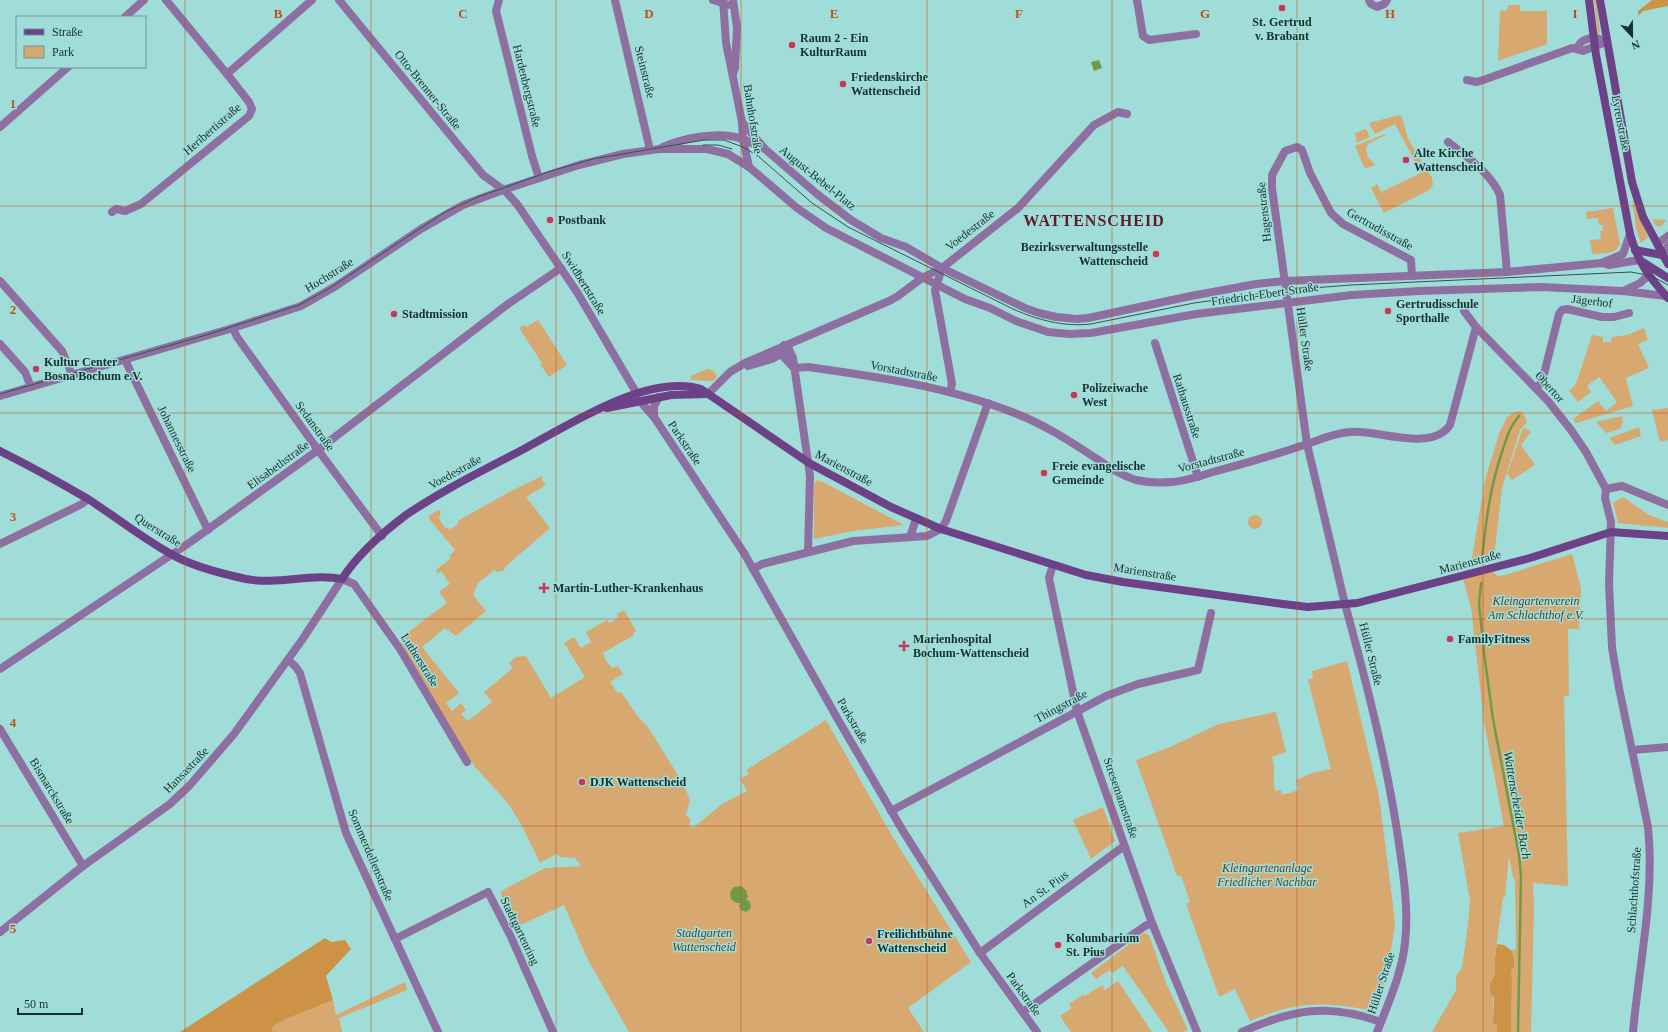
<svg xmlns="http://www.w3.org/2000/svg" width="1668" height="1032" font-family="'Times New Roman',serif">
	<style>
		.green { fill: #d7a870 }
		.forest { fill: #cd9245 }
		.water { fill: #71994a }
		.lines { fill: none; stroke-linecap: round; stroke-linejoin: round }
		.stream { stroke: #71994a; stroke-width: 2.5 }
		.minor { stroke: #8d70a1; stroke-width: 8 }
		.tertiary { stroke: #8d70a1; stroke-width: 8 }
		.secondary { stroke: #6d4188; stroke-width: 8 }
		.tram { stroke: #335251; stroke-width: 1 }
		.grid { fill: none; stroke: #be5113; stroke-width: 1; stroke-opacity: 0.55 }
		.poi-dot { fill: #c7375a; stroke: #a0ddd9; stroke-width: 1.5 }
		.labels { text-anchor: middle; stroke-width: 3; stroke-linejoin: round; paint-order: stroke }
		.poi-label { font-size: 12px; font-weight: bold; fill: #172f2e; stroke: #a0ddd9; text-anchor: start }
		.street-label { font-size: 12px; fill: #172f2e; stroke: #a0ddd9 }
		.park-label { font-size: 12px; font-style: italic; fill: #5b4222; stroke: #a0ddd9 }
		.water-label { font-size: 13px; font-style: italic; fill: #233412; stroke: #a0ddd9 }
		.district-label { font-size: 16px; font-weight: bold; letter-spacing: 1px; fill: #601b2a; stroke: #a0ddd9 }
		.grid-label { font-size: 13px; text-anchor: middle; font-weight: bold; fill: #be5113; stroke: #a0ddd9; stroke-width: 3; stroke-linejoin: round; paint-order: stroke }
	</style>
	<rect width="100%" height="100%" fill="#a0ddd9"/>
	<g class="green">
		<path d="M1594 0H1596L1600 32 1598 36Z"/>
		<path d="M1508 5H1520V11H1547V44L1498 61 1500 10 1507 11Z"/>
		<path d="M1399 115 1402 117 1408 139 1432 178 1433 185 1429 190 1384 213 1371 188 1377 184 1381 192 1421 173 1395 124 1375 134 1369 123Z"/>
		<path d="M1366 129 1370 137 1357 143 1355 133Z"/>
		<path d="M1385 134 1386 135 1368 144 1366 149 1368 158 1373 162 1375 165 1367 168 1364 167 1355 146Z"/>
		<path d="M1632 199 1648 237 1641 243 1636 228Z"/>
		<path d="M1613 208 1620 244C1616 255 1602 253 1592 254L1590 240 1601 239 1600 231H1603L1602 225H1599L1598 218 1587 219 1586 212Z"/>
		<path d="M1652 219 1666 220V221L1660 227 1655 225Z"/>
		<path d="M538 320 567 365 549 377 540 364 542 363 519 328 524 325 526 327Z"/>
		<path d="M1644 328 1648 340 1638 344 1649 368 1626 378 1633 406 1576 423 1573 419 1598 401 1606 411 1617 402 1599 377 1587 386 1591 392 1578 402 1569 391 1576 384 1592 335 1603 337V342H1611L1612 337 1627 335Z"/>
		<path d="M707 369 712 370 717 375 715 380 710 381 691 380V376Z"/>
		<path d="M1668 408V440L1660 442 1652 410Z"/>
		<path d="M1522 411 1527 422 1520 430 1502 488 1494 557 1471 564 1485 480 1499 434 1507 417 1515 412Z"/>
		<path d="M1622 416 1623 422 1620 429 1606 433 1596 422Z"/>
		<path d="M1524 427 1531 432 1521 445 1535 465 1512 480 1507 474 1522 431Z"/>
		<path d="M1639 427 1641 436 1615 445 1609 438Z"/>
		<path d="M542 476V480L546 485 526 497 550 528 504 568 505 570 497 572 494 570 478 583 473 595 486 611 456 636 445 628 422 647 459 693 446 703 452 711 461 703 466 710 461 714 468 721 492 702 484 692 513 668 509 663 516 657 526 656 551 698 585 677 564 643 574 637 581 648 591 642 586 632 607 620 610 623 618 618 617 614 624 610 636 631 633 633 634 635 603 653 607 663H608L612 668 618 666 623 674 610 682 618 693 621 692 639 718 648 727 684 785 690 800 686 815 691 820 689 824 693 828 722 804 747 791 740 779 749 774 746 770 826 720 891 834 971 962 908 1008 924 1032H629L587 958 564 905 516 927 501 894 503 890 545 868 581 866 575 858 561 857 556 854 540 863 521 824 507 802 475 767 460 744 410 660 400 638 447 603 439 592 450 584 441 571 438 574 436 570 451 558 449 556 455 550 429 519V516L438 510 441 511 439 518 444 527 450 529 457 525 458 521 463 518 511 491Z"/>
		<path d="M817 480 823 482 904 525 853 531 814 539V484Z"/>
		<path d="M1623 497 1649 515 1668 522V528L1618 523 1613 503Z"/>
		<circle cx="1255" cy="522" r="7"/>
		<path d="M1572 554 1581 588 1579 629H1568L1569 695 1564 697 1568 886 1533 883 1534 908 1531 1032H1511L1512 981 1511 971 1515 965 1512 951 1516 949 1515 879 1513 878 1509 856 1505 897H1503L1495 957V974L1493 977V1024H1497V1032H1432L1456 990V976L1462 968 1468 924 1470 901 1458 833 1504 826 1484 722 1471 608 1463 578 1492 570 1497 576 1505 575Z"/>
		<path d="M1347 661 1379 796 1393 905 1395 925 1388 969 1374 1011C1324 1001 1297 1001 1250 1021L1235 989 1219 997 1186 904 1190 902 1181 876H1177L1136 760 1170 747 1219 724 1276 712 1286 752 1272 757C1276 770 1272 777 1275 791L1281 790 1282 795 1299 790 1296 780 1312 773 1331 769 1308 680 1313 678 1312 671Z"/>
		<path d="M1103 807 1115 841 1091 859 1073 820Z"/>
		<path d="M1144 933 1149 935 1166 983 1188 1030 1183 1032H1169L1123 966 1112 973 1110 970 1096 979 1091 973Z"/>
		<path d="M1118 981 1152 1032H1071L1060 1016 1072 1008 1069 1004 1084 994 1085 996 1102 985 1105 990Z"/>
		<path d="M405 982 407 990 339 1018 342 1032H272L273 1026 286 1019 333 1000 336 1015Z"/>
	</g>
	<g class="forest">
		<path d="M1652 0H1668V6L1643 11 1638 16V11Z"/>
		<path d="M325 938 331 942 345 940 351 949 326 976 333 1000 286 1019 273 1026 272 1032H180Z"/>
		<path d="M1497 944 1504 945 1512 951 1515 965 1511 971 1512 981 1511 1032H1497V1024H1493L1494 997 1490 993V985L1495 974V957Z"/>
	</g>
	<g class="water">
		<path d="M1099 60 1102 68 1094 71 1091 62Z"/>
		<path d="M741 886 746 890 748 897 746 900 749 901 751 905 750 909 746 912 741 910 739 906 740 903H736L731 899 730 892 734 887Z"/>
	</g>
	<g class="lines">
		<g class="stream">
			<path d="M1482 559C1486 521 1490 486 1503 449 1507 437 1510 426 1519 416"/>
			<path d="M1481 583 1479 603 1484 653 1493 719 1519 855 1521 876 1518 1032"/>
		</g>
		<g class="minor">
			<path d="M499 0 496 11 532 156 539 178"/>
			<path d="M615 0 650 150"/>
			<path d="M1137 0 1143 36 1149 40 1196 34"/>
			<path d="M1369 0 1371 4 1377 7 1384 4 1387 0"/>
			<path d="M125 17 144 0"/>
			<path d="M1577 49C1580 39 1590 37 1599 39"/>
			<path d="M227 74 312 0"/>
			<path d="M1467 80 1477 82 1486 79 1564 51 1572 48 1583 51 1606 42"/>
			<path d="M0 127 68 67"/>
			<path d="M1448 142C1467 157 1490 172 1500 195L1507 272"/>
			<path d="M112 212 116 209 125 211 141 204 249 116 252 109 249 102 227 74 166 0"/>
			<path d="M1657 244 1668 236"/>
			<path d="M1662 255 1668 246"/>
			<path d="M942 268 935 290 952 384 950 392"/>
			<path d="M0 281 62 351 72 374"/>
			<path d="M1464 311 1476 327 1548 401 1571 430 1586 452 1606 489 1605 498 1611 522 1609 583 1612 648 1619 688 1648 827C1655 895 1639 964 1633 1032"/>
			<path d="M233 328 237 337 318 450 382 536"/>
			<path d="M1155 343 1198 477"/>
			<path d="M0 344 25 372 31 387"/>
			<path d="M125 360 208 530"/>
			<path d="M748 366 772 359 785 351"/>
			<path d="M794 368 808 367C879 377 950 387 1017 414 1043 424 1068 440 1091 455 1105 464 1119 475 1136 480 1145 482 1159 483 1170 482 1184 482 1199 476 1213 472 1242 464 1272 456 1301 446 1317 441 1333 433 1350 432 1377 429 1431 453 1450 425L1476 327"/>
			<path d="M794 368 781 354 784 345 789 349 793 358 810 476 808 552"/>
			<path d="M1536 388 1542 382 1559 314 1562 310 1567 309 1602 317H1614L1629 313"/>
			<path d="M708 394 730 372 745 363 889 301 898 296 922 278 942 268 1018 208 1094 125 1118 112 1127 114"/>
			<path d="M640 401 654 417 744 553 840 723 903 831 980 953 1037 1032"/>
			<path d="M654 417V406L659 397"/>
			<path d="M1606 489 1622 486 1668 505"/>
			<path d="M910 537 916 519"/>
			<path d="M0 544 82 504 88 499"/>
			<path d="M1053 565 1049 578 1077 711 1152 923 1197 1032"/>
			<path d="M753 569 762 564 853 541 927 536 941 529 946 521 988 403"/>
			<path d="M342 579 354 584 400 649 467 762"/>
			<path d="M1345 604 1307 444 1272 188V175L1285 151 1297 147 1302 150 1310 173 1331 213 1343 224 1411 260 1412 276"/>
			<path d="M288 660 295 666 300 673 346 833 438 1032"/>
			<path d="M0 669 189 543 318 450 508 304 561 268"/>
			<path d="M0 729 83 866"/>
			<path d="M1633 750 1668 747"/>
			<path d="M891 811 1106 696 1138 684 1198 670 1211 613"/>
			<path d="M395 939 488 892 511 937 553 1032"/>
			<path d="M980 953 1124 846"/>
			<path d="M1023 1012 1145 926 1152 923"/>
			<path d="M1242 1032C1293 1009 1328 1003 1381 1022"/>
		</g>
		<g class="tertiary">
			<path d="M339 0 483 175 505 191 517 204 577 292 637 394"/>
			<path d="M713 0 728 5"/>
			<path d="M723 0 726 43 742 122 743 139 749 167"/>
			<path d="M733 0 737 28 735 68 733 74"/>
			<path d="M742 122 765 149 817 194 851 220 881 238 906 247 942 268 1025 308 1039 313 1056 317 1077 319 1088 318 1191 296 1256 284 1284 281 1507 272 1602 263 1609 265 1639 260"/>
			<path d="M663 147C684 138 714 132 736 137 746 139 753 144 762 148"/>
			<path d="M1604 262 1623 254 1630 234"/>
			<path d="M1623 291 1640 283 1649 275"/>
			<path d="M0 396 233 328 301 306 336 286 421 229 463 205 503 190 579 165 623 154 659 149H707L728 154 749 167 797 208 826 228 965 299 990 308 1016 321 1048 332 1069 334 1091 333 1196 314 1352 295 1419 291 1541 287 1623 291 1666 296"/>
			<path d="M1345 604C1366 681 1386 758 1398 837 1403 872 1409 908 1405 943 1402 973 1388 1004 1377 1032"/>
			<path d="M0 932 83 866 170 804 190 785 234 734 302 640 342 579"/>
		</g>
		<g class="secondary">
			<path d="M1589 0 1596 55 1630 234C1638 262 1648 276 1668 298"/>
			<path d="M1600 0 1632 182 1643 217 1668 264"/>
			<path d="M1635 250 1662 255"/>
			<path d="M1641 261 1668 278"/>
			<path d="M607 408 671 395 708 394"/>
			<path d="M0 451C30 466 59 482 88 499 116 517 142 538 171 554 191 566 223 574 246 579 277 585 313 573 342 579 358 554 382 533 406 515 443 490 482 471 522 450 569 425 647 373 701 389L809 463 891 507 941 529 1086 575 1123 582 1283 604 1308 607 1357 603 1530 558 1611 532 1668 536"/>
		</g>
		<g class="tram">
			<path d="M703 145H718L732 149"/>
			<path d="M0 394 206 335 299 305 330 288 445 212 478 197 551 171 593 159 704 140H724L743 147 758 156 812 203 848 227 1013 309C1038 320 1063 327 1091 324L1194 303 1286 290 1351 285 1631 272 1652 276 1668 285"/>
		</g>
	</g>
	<path class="grid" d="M185 0V1032M371 0V1032M556 0V1032M741 0V1032M927 0V1032M1112 0V1032M1297 0V1032M1483 0V1032M0 206H1668M0 413H1668M0 619H1668M0 826H1668"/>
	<g class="poi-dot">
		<circle cx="1282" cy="8" r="4"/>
		<circle cx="792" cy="45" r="4"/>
		<circle cx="843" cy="84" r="4"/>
		<circle cx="1406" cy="160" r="4"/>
		<circle cx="550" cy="220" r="4"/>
		<circle cx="1156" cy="254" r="4"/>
		<circle cx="1388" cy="311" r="4"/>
		<circle cx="394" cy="314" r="4"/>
		<circle cx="36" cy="369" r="4"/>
		<circle cx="1074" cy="395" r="4"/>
		<circle cx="1044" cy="473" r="4"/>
		<path d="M542 582h4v4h4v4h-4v4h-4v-4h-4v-4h4z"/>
		<circle cx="1450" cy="639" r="4"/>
		<path d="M902 640h4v4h4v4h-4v4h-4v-4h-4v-4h4z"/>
		<circle cx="582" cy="782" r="4"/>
		<circle cx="869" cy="941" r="4"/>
		<circle cx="1058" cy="945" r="4"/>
	</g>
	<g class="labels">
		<g class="poi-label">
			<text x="1282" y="26" text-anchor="middle">St. Gertrud<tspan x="1282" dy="14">v. Brabant</tspan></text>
			<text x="800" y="42">Raum 2 - Ein<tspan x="800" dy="14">KulturRaum</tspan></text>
			<text x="851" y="81">Friedenskirche<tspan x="851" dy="14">Wattenscheid</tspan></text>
			<text x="1414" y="157">Alte Kirche<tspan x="1414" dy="14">Wattenscheid</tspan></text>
			<text x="558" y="224">Postbank</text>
			<text x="1148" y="251" text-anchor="end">Bezirksverwaltungsstelle<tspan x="1148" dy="14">Wattenscheid</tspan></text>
			<text x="1396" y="308">Gertrudisschule<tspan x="1396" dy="14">Sporthalle</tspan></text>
			<text x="402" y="318">Stadtmission</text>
			<text x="44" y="366">Kultur Center<tspan x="44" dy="14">Bosna Bochum e.V.</tspan></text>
			<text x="1082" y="392">Polizeiwache<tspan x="1082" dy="14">West</tspan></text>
			<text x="1052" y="470">Freie evangelische<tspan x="1052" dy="14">Gemeinde</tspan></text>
			<text x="553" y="592">Martin-Luther-Krankenhaus</text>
			<text x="913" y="643">Marienhospital<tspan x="913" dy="14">Bochum-Wattenscheid</tspan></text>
			<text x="1458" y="643">FamilyFitness</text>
			<text x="590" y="786">DJK Wattenscheid</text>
			<text x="877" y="938">Freilichtbühne<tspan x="877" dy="14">Wattenscheid</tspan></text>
			<text x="1066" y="942">Kolumbarium<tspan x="1066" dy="14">St. Pius</tspan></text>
		</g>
		<g class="street-label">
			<text transform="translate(645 72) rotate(76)" y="4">Steinstraße</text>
			<text transform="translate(527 86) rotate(76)" y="4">Hardenbergstraße</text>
			<text transform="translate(428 90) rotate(51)" y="4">Otto-Brenner-Straße</text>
			<text transform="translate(753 119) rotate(81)" y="4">Bahnhofstraße</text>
			<text transform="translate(1621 123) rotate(79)" y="4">Lyrenstraße</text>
			<text transform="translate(212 129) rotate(-41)" y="4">Heribertistraße</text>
			<text transform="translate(818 178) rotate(39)" y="4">August-Bebel-Platz</text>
			<text transform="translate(1264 212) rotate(-96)" y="4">Hagenstraße</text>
			<text transform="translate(1380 229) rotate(29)" y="4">Gertrudisstraße</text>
			<text transform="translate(970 230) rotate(-38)" y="4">Voedestraße</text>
			<text transform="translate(329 275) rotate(-32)" y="4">Hochstraße</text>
			<text transform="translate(584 283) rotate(58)" y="4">Swidbertstraße</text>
			<text transform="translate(1265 294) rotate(-8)" y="4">Friedrich-Ebert-Straße</text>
			<text transform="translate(1592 301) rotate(7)" y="4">Jägerhof</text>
			<text transform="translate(1305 339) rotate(82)" y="4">Hüller Straße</text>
			<text transform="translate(904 371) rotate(11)" y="4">Vorstadtstraße</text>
			<text transform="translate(1550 387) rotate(48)" y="4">Obertor</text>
			<text transform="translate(1187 406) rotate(72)" y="4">Rathausstraße</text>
			<text transform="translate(315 426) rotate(54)" y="4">Sedanstraße</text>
			<text transform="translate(177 439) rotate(64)" y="4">Johannesstraße</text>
			<text transform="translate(685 443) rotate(56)" y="4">Parkstraße</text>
			<text transform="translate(1211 460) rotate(-15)" y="4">Vorstadtstraße</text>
			<text transform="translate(278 465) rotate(-36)" y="4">Elisabethstraße</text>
			<text transform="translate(844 468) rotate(28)" y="4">Marienstraße</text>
			<text transform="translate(455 472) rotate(-29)" y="4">Voedestraße</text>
			<text transform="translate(158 530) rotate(32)" y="4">Querstraße</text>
			<text transform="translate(1470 562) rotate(-15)" y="4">Marienstraße</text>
			<text transform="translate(1145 572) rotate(9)" y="4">Marienstraße</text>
			<text transform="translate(1371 654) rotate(76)" y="4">Hüller Straße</text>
			<text transform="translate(420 660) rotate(58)" y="4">Lutherstraße</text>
			<text transform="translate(1061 706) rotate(-28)" y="4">Thingstraße</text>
			<text transform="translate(853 721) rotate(60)" y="4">Parkstraße</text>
			<text transform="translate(186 770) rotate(-46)" y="4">Hansastraße</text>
			<text transform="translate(52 791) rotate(59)" y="4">Bismarckstraße</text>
			<text transform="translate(1121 798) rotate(71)" y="4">Stresemannstraße</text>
			<text transform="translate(371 855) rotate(67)" y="4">Sommerdellenstraße</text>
			<text transform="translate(1045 889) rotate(-36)" y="4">An St. Pius</text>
			<text transform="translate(1634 890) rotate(-86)" y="4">Schlachthofstraße</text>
			<text transform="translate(520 931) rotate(64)" y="4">Stadtgartenring</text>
			<text transform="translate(1381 983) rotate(-72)" y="4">Hüller Straße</text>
			<text transform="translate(1024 994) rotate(54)" y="4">Parkstraße</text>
		</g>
		<g class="park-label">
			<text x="1536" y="605">Kleingartenverein<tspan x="1536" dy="14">Am Schlachthof e.V.</tspan></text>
			<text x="1267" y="872">Kleingartenanlage<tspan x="1267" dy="14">Friedlicher Nachbar</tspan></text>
			<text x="704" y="937">Stadtgarten<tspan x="704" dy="14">Wattenscheid</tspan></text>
		</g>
		<g class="water-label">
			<text transform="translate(1518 805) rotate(80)" y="5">Wattenscheider Bach</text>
		</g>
		<g class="district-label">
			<text x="1094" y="226">WATTENSCHEID</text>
		</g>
	</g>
	<g class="grid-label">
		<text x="278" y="18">B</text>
		<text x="463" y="18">C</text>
		<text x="649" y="18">D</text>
		<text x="834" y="18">E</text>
		<text x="1019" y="18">F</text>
		<text x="1205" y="18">G</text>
		<text x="1390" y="18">H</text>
		<text x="1575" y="18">I</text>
		<text x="13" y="108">1</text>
		<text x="13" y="314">2</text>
		<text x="13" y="521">3</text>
		<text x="13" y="727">4</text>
		<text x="13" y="933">5</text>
	</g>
	<rect x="16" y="16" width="130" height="52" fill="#a0ddd9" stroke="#699795"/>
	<rect x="24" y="29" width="20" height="6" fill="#6d4188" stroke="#699795"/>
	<text x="52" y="36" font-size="12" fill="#172f2e">Straße</text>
	<rect x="24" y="46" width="20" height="12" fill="#d7a870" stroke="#699795"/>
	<text x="52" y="56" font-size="12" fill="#172f2e">Park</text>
	<g transform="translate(1632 36) rotate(158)" stroke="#a0ddd9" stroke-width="3" paint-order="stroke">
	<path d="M0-3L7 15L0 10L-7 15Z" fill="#172f2e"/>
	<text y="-6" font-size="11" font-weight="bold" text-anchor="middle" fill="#172f2e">N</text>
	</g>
	<path d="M18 1008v6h64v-6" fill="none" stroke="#172f2e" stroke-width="2"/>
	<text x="24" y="1008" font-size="12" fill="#172f2e" stroke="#a0ddd9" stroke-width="3" paint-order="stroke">50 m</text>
</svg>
